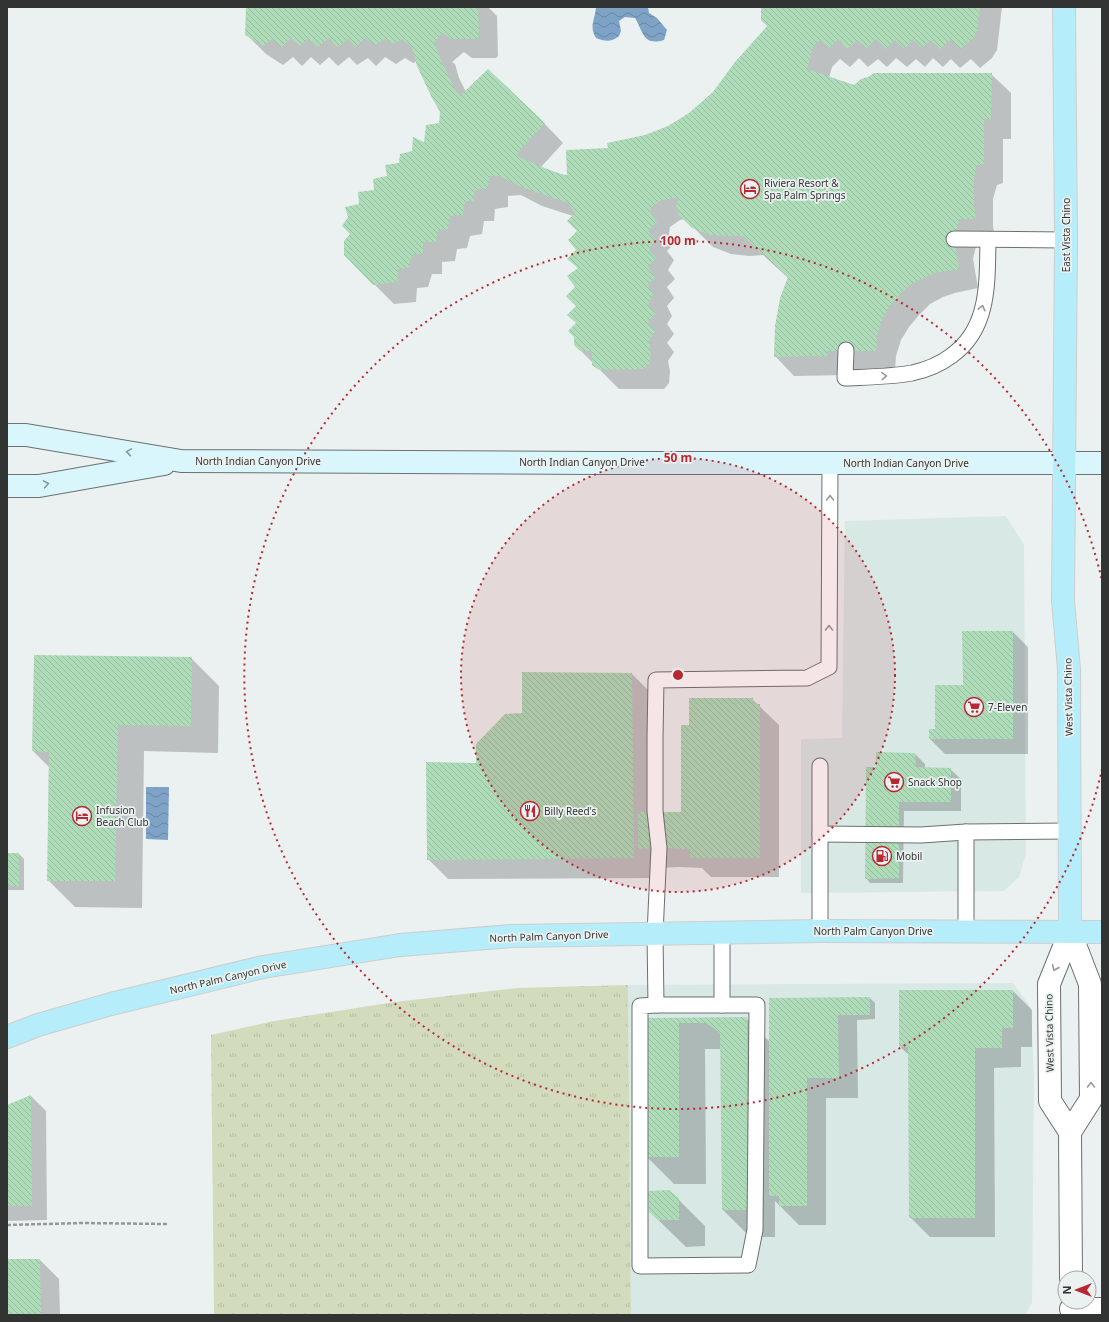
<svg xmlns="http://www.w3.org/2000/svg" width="1109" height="1322" font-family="'Noto Sans',sans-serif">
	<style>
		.built { fill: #d8e8e5 }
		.grass { fill: url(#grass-tufts) }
		.water { fill: url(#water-waves) }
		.shadow { fill: #0003 }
		.building { fill: url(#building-back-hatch) }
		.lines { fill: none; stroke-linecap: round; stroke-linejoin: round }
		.service-casing { stroke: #6b7170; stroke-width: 17 }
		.minor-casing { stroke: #6b7170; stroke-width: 24 }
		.secondary-casing { stroke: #6b7170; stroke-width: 24 }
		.primary-casing { stroke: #cecece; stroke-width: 24 }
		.path { stroke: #939796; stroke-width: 2.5; stroke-dasharray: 4 2; stroke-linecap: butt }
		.service { stroke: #fff; stroke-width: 15 }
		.minor { stroke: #fff; stroke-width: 22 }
		.secondary { stroke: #daf6fd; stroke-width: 22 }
		.primary { stroke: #b6edfb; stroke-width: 22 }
		.oneway { stroke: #989a99 }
		.oneway2 { stroke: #869598 }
		.ring { fill: none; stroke: #b92831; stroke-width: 2; stroke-dasharray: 2 4 }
		.labels { text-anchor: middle; stroke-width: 3.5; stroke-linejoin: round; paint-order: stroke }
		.poi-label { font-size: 10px; fill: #313433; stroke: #ebf1f0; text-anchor: start }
		.street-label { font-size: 10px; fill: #313433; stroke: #ebf1f0 }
		.centre { fill: #b92831; stroke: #ebf1f0; stroke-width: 2 }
		.ring-label { font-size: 12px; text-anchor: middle; font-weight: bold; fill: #b92831; stroke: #ebf1f0; stroke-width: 3.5; stroke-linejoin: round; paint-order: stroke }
	</style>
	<defs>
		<pattern id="grass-tufts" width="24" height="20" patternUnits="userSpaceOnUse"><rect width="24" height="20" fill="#d3dbbd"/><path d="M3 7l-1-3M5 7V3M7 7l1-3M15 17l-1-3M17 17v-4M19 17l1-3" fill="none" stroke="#b6bda3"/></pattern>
		<pattern id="water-waves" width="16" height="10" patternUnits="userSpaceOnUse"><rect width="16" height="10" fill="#7ea3c7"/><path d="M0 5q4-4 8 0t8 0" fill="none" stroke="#6886a2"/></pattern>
		<pattern id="building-back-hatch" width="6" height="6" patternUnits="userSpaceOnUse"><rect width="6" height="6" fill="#aedcb9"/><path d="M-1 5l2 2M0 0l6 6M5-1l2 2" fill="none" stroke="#96bda0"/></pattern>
	</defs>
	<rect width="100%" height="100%" fill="#ebf1f0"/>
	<g class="built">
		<path d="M1006 516 1024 545 1026 854 1019 877 1004 891 801 893V739L842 738 845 521Z"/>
		<path d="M1013 983 1031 1008 1034 1077 1032 1302 1026 1315H631L628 985Z"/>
	</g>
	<path class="grass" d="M628 985 631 1315H214L211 1035 274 1021 395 1002 517 988Z"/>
	<g class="water">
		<path d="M596 7H648L649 13 657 18 667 30 664 40C643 46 644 33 635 18L625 17 619 21 621 31 619 36C611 42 606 42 596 38 589 26 595 20 596 7Z"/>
		<path d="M146 787H169L168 840 146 839Z"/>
	</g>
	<g class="shadow">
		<path d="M247 7H488L497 16 498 56 496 58H472L464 52 452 62 455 64 459 78 466 92 544 123 563 143 541 167 561 175 568 176 609 149 668 127 690 114 714 92 769 26 762 7H1002L997 50 992 58 980 68 971 59 960 68 951 59 943 67 933 58 925 67 916 59 907 67 896 58 887 67 878 59 868 67 859 58 850 67 840 59 832 67 829 78 854 86 991 74 1011 93V139H1003V183L997 185 993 199V226L995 239 978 238 973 259 978 288 955 293 943 297 930 304 919 315 909 327 901 340 896 356 895 371 846 370V375L794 376 775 356 788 278 763 255 750 256 731 254 713 247 685 219 680 220 670 227 669 234 676 242 667 251 674 260 668 270 675 279 667 287 674 298 667 306 672 316 667 324 674 334 667 343 674 352 668 361 670 371 669 383 664 389H619L575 345 577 306 576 288 579 269 569 259 578 250 579 231 573 216 542 206 521 195 508 196V207L495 209 494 221H484L482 234 470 236 467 248 457 249 455 261 442 262V274H432L428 287 417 288 416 302 394 304 345 255 360 205 375 191 400 164 413 152 425 143 440 124 441 111 417 61 413 63 405 58 396 64 385 57 376 66 368 58 357 65 349 57 338 66 329 57 320 65 311 57 302 66 293 57 283 65 266 54 246 34Z"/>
		<path d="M1013 632 1028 647V754H945L930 739V730H936Z"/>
		<path d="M191 658 219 686 218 753 144 751 142 908 75 907 48 880 49 767 33 751Z"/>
		<path d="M632 674 652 694 653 813H682L690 726 752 699 779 725V877H711L702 868 679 867 658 868 653 878 448 879 428 859 477 764 523 714Z"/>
		<path d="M915 754 925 764V768L950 769 961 779V811H904L903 883H870L866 878 877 768Z"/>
		<path d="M7 854H19L24 859V890H7Z"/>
		<path d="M1013 991 1032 1010V1047H1021V1067L994 1068 995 1237H930L910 1217 909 1055 900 1047Z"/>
		<path d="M870 998 875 1003V1019L857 1020 858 1098H826V1225H799L775 1201V1237H750L723 1210 721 1049H705L706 1184H674L647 1157 646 1019 746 1018 770 1042V999Z"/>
		<path d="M31 1096 46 1111 47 1220 7 1221V1106Z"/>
		<path d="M678 1199 705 1226V1246L686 1247 650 1212Z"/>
		<path d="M7 1260H40L59 1279 60 1315H7Z"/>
	</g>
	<g class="building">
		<path d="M246 7H478L479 36 477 39H451L443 33 433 43 435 44 440 58 455 90 460 96 488 69 545 123 518 152 517 156 547 169 561 174 567 175 566 150 608 148 607 143 645 135 668 126 689 113 713 92 735 62 767 26 761 20V7H980L977 30 973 39 960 49 951 39 940 49 931 40 922 48 913 39 905 49 895 40 886 49 876 39 867 48 857 40 847 49 839 39 830 48 820 40 813 47 807 69 854 85 861 79 868 77 874 73H992L991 119H984V164L977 165 974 178V205L976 219H959L954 239 959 269 935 273 923 278 910 285 899 295 889 307 882 320 877 336 876 351H827V356L774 357 775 326 780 298 788 277 743 236H730L710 235 692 228 679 215 676 206 679 197 660 201 651 208 650 213 657 222 648 231 655 240 649 250 656 258 648 267 655 277 648 285 653 295 648 304 655 314 648 322 655 331 649 341 651 351 650 363 644 369 599 370 592 365V351H580L574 345V337L568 331 576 323 567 315 576 306 566 296 575 287 567 276 578 268 567 259 576 250 568 240 577 231 567 221 575 213 568 203 521 187 500 176H489L488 188 475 190 474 201H465L463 215 450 216 448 229 438 230 436 242H423V254H413L408 268 398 269 397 282 373 285 344 255V241L350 234 342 226 348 217 345 207 359 204 358 192 374 190 373 179 387 176 385 165 399 163 400 154 412 151 413 137 424 142 426 125 439 123 440 112 432 98 417 66 412 47 402 39 393 44 385 39 375 45 365 38 356 47 348 39 337 47 329 38 318 47 308 38 300 46 291 38 281 47 272 39 263 46 245 35Z"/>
		<path d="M962 631H1013V739H929V729H935V685H963Z"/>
		<path d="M34 655 192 657 191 726 118 725 115 881H47L49 752 32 751Z"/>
		<path d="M522 672 632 673 634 858 427 860 426 762 476 763V744L505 714 522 713Z"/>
		<path d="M689 698H753V704H760V858H690V849L659 848 638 849V812H681V725H689Z"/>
		<path d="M876 752 915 753 916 767 951 768V802H899V878L865 879 866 767H876Z"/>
		<rect x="7" y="853" width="12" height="33"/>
		<path d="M899 990H1013V1028H1002V1048H975V1218H909L908 1047H899Z"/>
		<path d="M870 997V1015H838L839 1078H807V1206H779V1196H769V998Z"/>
		<path d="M747 1017 748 1210H722L720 1033 706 1023H679V1157H646L645 1018Z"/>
		<path d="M31 1095 32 1206H7V1105Z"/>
		<path d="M669 1190 679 1198V1220H658L649 1212 648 1191Z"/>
		<path d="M7 1259H40L41 1315H7Z"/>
	</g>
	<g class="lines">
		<defs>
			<g id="service">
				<path d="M954 239 1066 240"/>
				<path d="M846 350 845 378C867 377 890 377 912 373 926 370 939 365 951 356 990 329 987 282 988 240"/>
				<path d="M820 766V931"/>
				<path d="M966 832V932"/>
				<path d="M820 834 921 835 966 832 1070 831"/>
				<path d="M722 932V1005H656L655 934 659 848 655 811V739L656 680 807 678 829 667 830 463"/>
				<path d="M656 1005 640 1006V1266L748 1265 755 1230 757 1005H722"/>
			</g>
			<g id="minor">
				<path d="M1070 932 1090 984 1091 1099 1070 1132 1071 1278"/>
				<path d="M1070 1132 1050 1101 1049 984 1070 932"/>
				<path d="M1071 1309H1102"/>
			</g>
			<g id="secondary">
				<path d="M7 435H26L181 461 598 463H1102"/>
				<path d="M7 486H39L164 464"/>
			</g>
			<g id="primary">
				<path d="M1064 7 1066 240 1063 601 1069 669 1070 932"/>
				<path d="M7 1037 38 1025 111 1004 263 967 400 945 512 936 820 931 1102 932"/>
			</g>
		</defs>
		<use href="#service" class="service-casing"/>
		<use href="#minor" class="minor-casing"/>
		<use href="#secondary" class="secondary-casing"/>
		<use href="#primary" class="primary-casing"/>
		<path class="path" d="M7 1225 83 1223 167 1224"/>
		<use href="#service" class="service"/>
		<use href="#minor" class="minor"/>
		<use href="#secondary" class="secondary"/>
		<use href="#primary" class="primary"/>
	</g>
	<defs><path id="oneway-chevron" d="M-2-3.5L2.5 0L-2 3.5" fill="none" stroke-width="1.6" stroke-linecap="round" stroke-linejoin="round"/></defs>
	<g class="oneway">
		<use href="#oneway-chevron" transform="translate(982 308) rotate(-76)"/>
		<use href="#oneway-chevron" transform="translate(884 376) rotate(-4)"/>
		<use href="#oneway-chevron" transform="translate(830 498) rotate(-90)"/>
		<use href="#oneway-chevron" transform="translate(829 628) rotate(-90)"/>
		<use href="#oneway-chevron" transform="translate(1055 968) rotate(113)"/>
		<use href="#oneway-chevron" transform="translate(1091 1085) rotate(-90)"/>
	</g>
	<g class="oneway2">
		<use href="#oneway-chevron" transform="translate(129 452) rotate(-171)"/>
		<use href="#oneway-chevron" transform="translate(46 484) rotate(-10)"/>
	</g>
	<circle cx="678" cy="675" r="217" fill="#b92831" fill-opacity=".12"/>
	<g class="ring">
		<circle cx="678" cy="675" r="217"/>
		<path d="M1102 769A434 434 0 1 1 1102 581"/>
	</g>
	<defs>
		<symbol id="hotel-ring" viewBox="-11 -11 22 22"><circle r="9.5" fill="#ebf1f0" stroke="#b92831" stroke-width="1.5"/><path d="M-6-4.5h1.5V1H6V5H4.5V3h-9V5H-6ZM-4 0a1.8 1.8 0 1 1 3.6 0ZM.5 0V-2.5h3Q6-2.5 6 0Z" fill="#b92831"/></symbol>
		<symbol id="supermarket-ring" viewBox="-11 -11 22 22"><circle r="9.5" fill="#ebf1f0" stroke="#b92831" stroke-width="1.5"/><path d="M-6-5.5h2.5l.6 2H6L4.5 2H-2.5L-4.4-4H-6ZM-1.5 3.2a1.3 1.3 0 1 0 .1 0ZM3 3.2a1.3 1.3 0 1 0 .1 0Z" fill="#b92831"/></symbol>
		<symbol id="restaurant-ring" viewBox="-11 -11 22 22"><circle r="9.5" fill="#ebf1f0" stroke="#b92831" stroke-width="1.5"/><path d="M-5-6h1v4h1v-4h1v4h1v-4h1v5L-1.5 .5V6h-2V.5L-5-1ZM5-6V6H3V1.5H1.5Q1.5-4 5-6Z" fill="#b92831"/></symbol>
		<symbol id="fuel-ring" viewBox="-11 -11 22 22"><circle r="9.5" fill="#ebf1f0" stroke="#b92831" stroke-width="1.5"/><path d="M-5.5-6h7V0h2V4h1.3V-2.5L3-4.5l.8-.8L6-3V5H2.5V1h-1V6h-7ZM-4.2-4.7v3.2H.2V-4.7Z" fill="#b92831"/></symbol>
	</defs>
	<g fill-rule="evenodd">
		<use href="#hotel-ring" x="739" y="178" width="22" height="22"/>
		<use href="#supermarket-ring" x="963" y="696" width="22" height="22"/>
		<use href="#supermarket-ring" x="883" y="771" width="22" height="22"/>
		<use href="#restaurant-ring" x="519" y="800" width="22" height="22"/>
		<use href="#hotel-ring" x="71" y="805" width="22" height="22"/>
		<use href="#fuel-ring" x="871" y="845" width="22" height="22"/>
	</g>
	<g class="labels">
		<g class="poi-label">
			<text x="764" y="187">Riviera Resort &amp;<tspan x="764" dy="12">Spa Palm Springs</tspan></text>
			<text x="988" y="711">7-Eleven</text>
			<text x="908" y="786">Snack Shop</text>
			<text x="96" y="814">Infusion<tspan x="96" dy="12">Beach Club</tspan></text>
			<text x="544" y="815">Billy Reed's</text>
			<text x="896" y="860">Mobil</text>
		</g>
		<g class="street-label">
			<text transform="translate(1066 235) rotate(-90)" y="4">East Vista Chino</text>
			<text x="258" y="465">North Indian Canyon Drive</text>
			<text x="582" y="466">North Indian Canyon Drive</text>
			<text x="906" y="467">North Indian Canyon Drive</text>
			<text transform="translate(1068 697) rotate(-91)" y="4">West Vista Chino</text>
			<text x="873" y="935">North Palm Canyon Drive</text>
			<text transform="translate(549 936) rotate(-2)" y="4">North Palm Canyon Drive</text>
			<text transform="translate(228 977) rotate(-13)" y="4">North Palm Canyon Drive</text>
			<text transform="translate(1049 1033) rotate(-91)" y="4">West Vista Chino</text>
		</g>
	</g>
	<circle cx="678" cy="675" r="6" class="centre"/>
	<g class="ring-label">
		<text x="678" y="245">100 m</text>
		<text x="678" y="462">50 m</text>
	</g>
	<rect width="1109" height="1322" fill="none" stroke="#313433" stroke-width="16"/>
	<g transform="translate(1077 1290) rotate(270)"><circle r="19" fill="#ebf1f0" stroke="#a1a5a4"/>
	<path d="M0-3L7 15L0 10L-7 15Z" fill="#b92831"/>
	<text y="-6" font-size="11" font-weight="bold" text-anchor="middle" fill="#313433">N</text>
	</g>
</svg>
